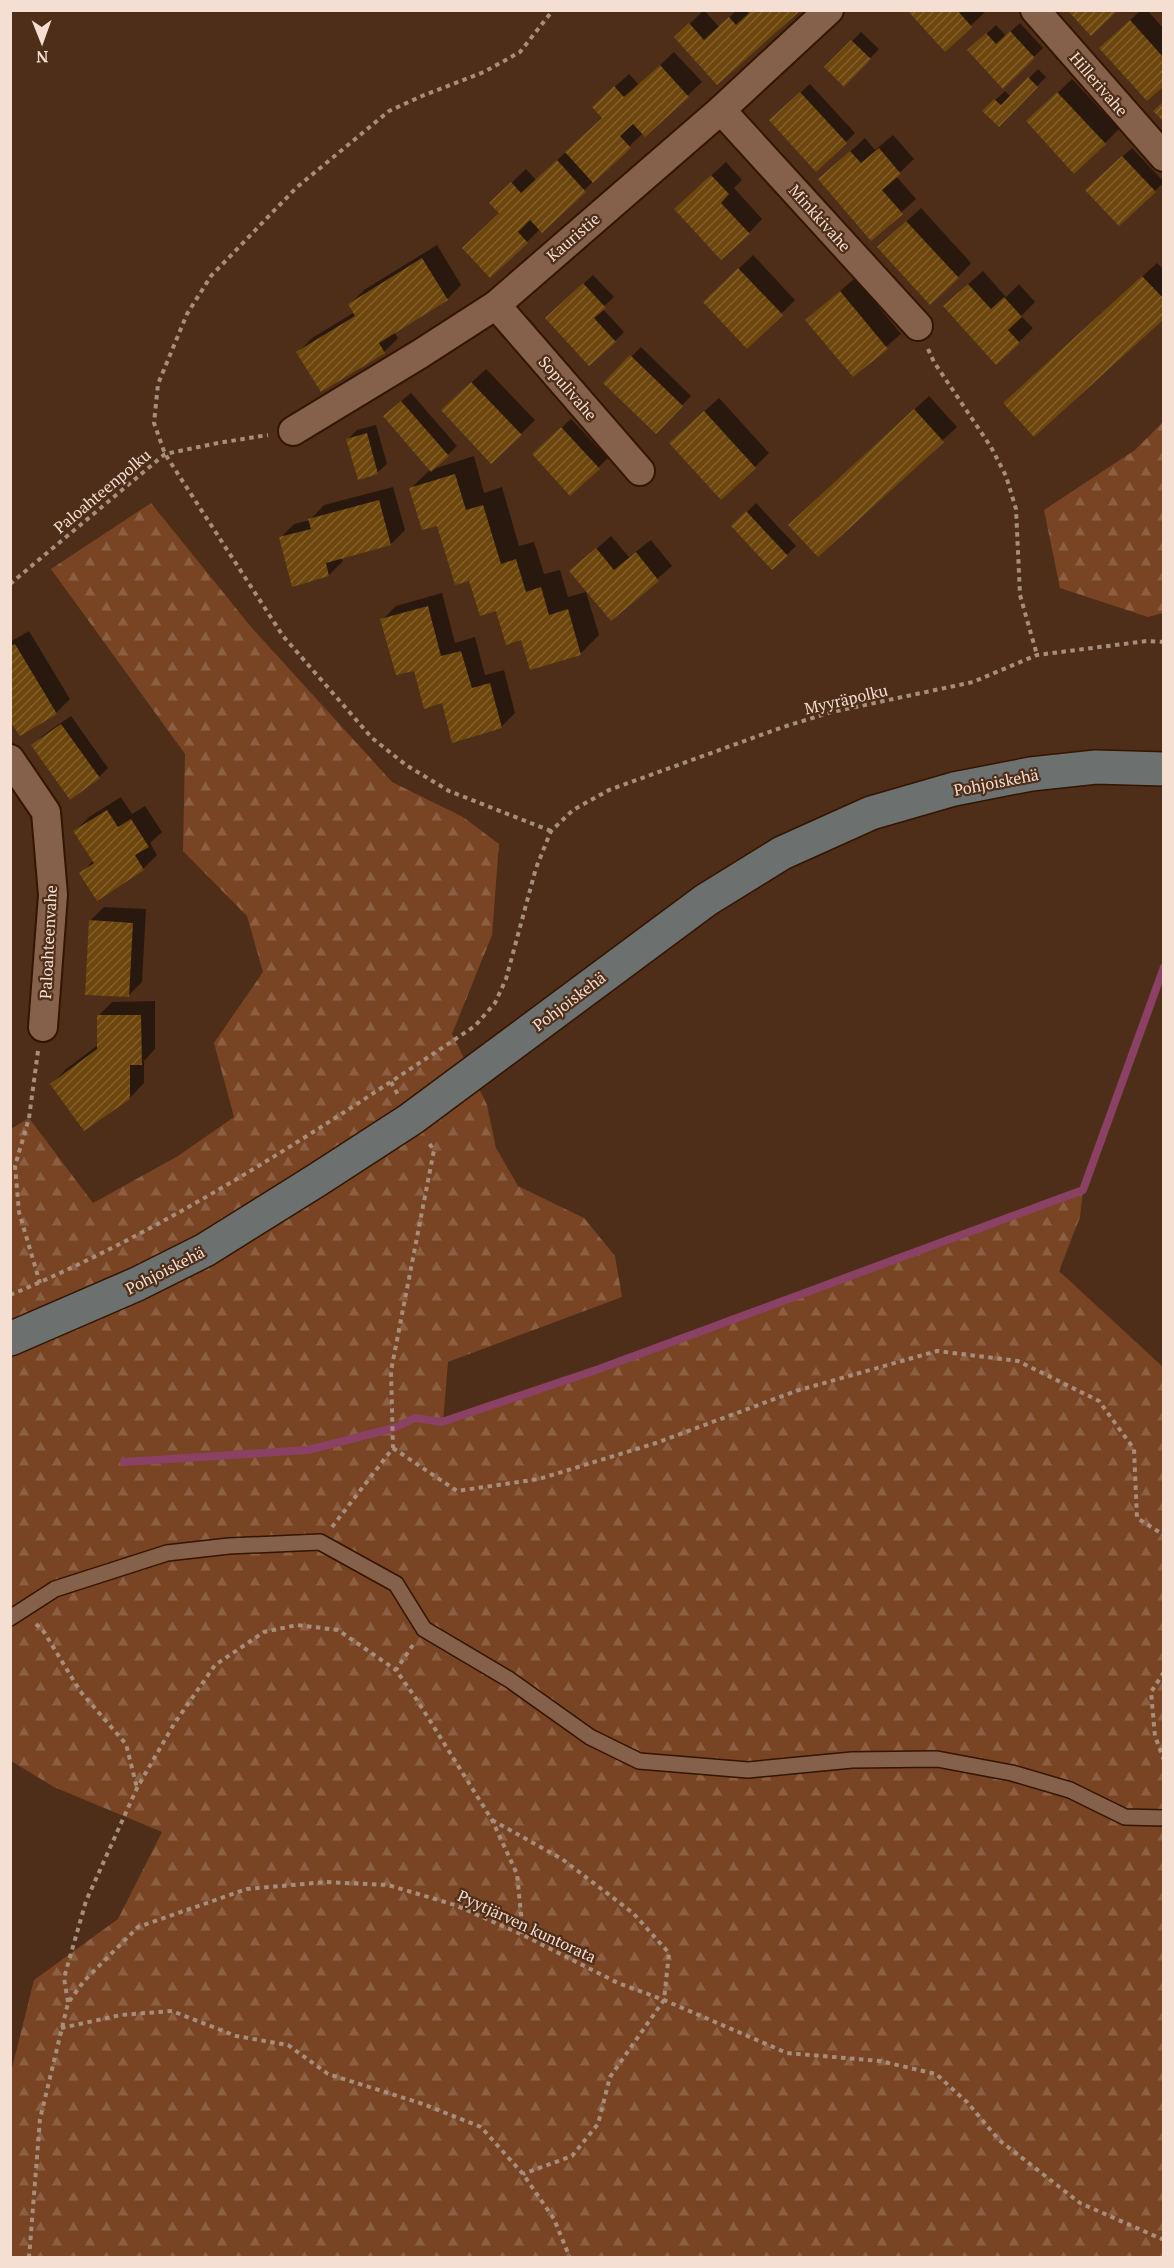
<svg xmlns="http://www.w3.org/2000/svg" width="1174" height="2268" font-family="'PT Serif',serif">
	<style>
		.forest { fill: url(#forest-firs) }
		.shadow { fill: #0007 }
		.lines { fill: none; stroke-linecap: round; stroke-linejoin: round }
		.stream { stroke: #8a4164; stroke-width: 8 }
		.building { fill: url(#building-hatch) }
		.service-casing { stroke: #331501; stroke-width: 18 }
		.minor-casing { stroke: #331501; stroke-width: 32 }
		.secondary-casing { stroke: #331501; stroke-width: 36 }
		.path { stroke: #a78d7c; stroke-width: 4; stroke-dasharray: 4.5 4.5; stroke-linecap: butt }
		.service { stroke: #85604a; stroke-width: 15 }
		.minor { stroke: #85604a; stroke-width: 28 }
		.secondary { stroke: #6c716f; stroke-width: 33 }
		.labels { text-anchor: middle; stroke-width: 4.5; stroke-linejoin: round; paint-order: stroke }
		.street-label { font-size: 16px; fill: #f4dfd2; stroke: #4e2e19 }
	</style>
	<defs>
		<pattern id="forest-firs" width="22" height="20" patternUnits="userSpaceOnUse" patternTransform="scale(1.5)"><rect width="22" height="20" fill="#784423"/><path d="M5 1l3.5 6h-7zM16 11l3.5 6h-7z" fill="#8c5f42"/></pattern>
		<pattern id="building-hatch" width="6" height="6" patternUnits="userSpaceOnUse" patternTransform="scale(1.5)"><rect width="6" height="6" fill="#6c460c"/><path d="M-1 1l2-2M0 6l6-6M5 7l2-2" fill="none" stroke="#82602e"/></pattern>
	</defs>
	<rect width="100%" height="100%" fill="#4e2e19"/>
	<g class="forest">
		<path d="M1163 422V613L1148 617 1060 588 1044 510 1135 450Z"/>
		<path d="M151 503 251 627 392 782 463 817 499 844 492 935 452 1034 487 1105 496 1148 518 1186 584 1218 615 1256 622 1297 448 1362 443 1422 599 1369 1083 1190 1080 1217 1059 1271 1163 1367V2257H11V2072L34 1980 118 1919 162 1832 54 1787 11 1761V1129L29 1118 93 1203 178 1156 234 1117 214 1043 263 972 247 916 183 851 185 754 51 569Z"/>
	</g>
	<g class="shadow">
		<path d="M704 10 719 27 737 10H799L717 83 676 37Z"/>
		<path d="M909 10H984L985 12 945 50Z"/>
		<path d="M1141 10H1147L1164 29V84L1115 34Z"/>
		<path d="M1020 23 1043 48 1003 86 969 50 996 25 1006 36Z"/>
		<path d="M861 32 879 49 844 85 826 67Z"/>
		<path d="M674 52 702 82 645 135 643 133 542 231 540 229 527 242 500 213 505 189 526 169 536 180 603 117 608 93 629 74 639 85Z"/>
		<path d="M1038 69 1046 77 999 125 984 111 1005 91 1011 97Z"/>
		<path d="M1072 79 1119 129 1105 143 1042 108Z"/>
		<path d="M810 84 855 133 846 142 780 111Z"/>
		<path d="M893 135 914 159 896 176 916 199 871 239 820 179 865 138 875 150Z"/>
		<path d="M1132 148 1164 182 1155 191 1096 181Z"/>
		<path d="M726 162 742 180 734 188 762 219 749 233 690 195Z"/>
		<path d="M921 208 971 263 958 277 893 234Z"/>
		<path d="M437 245 461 285 447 299 394 332 398 338 384 352H298L312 338 355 312 350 304 364 290Z"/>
		<path d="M753 255 795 300 781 314 705 302Z"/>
		<path d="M1157 263 1164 270V317L1019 389Z"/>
		<path d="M983 271 1006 297 1019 284 1035 302 1021 316 1033 328 1019 342 959 292Z"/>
		<path d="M593 275 614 297 602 308 624 332 615 341 556 309Z"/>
		<path d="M855 278 901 334 853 375 807 320Z"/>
		<path d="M641 347 691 396 656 432 605 383Z"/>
		<path d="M486 369 535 420 521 434 457 396Z"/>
		<path d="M411 393 457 446 433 469 474 456 484 493 502 487 519 546 534 542 544 574 560 570 568 597 586 592 599 635 580 654 522 638 470 579 438 524 411 488 431 469 394 407Z"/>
		<path d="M929 396 957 427 818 555 804 511Z"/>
		<path d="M719 398 769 453 755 467 685 429Z"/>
		<path d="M571 419 608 458 571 494 543 445Z"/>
		<path d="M376 425 387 464 377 473 348 439 357 430Z"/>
		<path d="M393 487 405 530 391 544 341 557 343 561 329 575 280 538 294 524 310 520 324 505Z"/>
		<path d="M756 503 796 546 787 555 733 526Z"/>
		<path d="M611 536 629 557 651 540 672 566 611 619 571 571Z"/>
		<path d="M442 593 455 643 475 637 485 675 504 670 515 713 501 727 443 701 415 669 382 620 396 606Z"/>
		<path d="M29 631 70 699 56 713 10 718V642Z"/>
		<path d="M71 716 108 768 99 777 33 745 42 736Z"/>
		<path d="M121 797 132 814 145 806 162 832 150 843 157 855 143 869 97 898 81 873 94 860 75 831 89 817Z"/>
		<path d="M104 907 146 909 142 982 128 996 90 921Z"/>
		<path d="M155 1001V1049L144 1061V1083L130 1098 52 1084 65 1070 98 1045V1016L112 1002Z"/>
	</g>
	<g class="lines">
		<path class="stream" d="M124 1462 308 1450 394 1428 415 1418 442 1422 599 1369 1083 1190 1164 967"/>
	</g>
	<g class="building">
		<path d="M746 10H801L717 85 674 37 689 23 704 40 729 17 736 25 749 13Z"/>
		<path d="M907 10H957L972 27 945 52Z"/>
		<path d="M1067 10H1118L1091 36Z"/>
		<path d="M1130 20 1164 58V86L1147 101 1099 48Z"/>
		<path d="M1010 31 1035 58 1003 89 967 50 986 33 996 44Z"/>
		<path d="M851 40 871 59 844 87 824 67Z"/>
		<path d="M660 65 689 97 645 137 633 124 620 136 631 148 593 183 565 152 602 118 592 107 614 86 624 97Z"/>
		<path d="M1028 77 1038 87 999 127 982 111 994 99 1001 105Z"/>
		<path d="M800 92 847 143 816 172 769 120Z"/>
		<path d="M1057 92 1106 144 1074 174 1026 121Z"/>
		<path d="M1164 101V122L1153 111Z"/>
		<path d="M879 148 901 174 882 190 903 214 871 241 818 179 850 151 861 163Z"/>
		<path d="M1122 156 1156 192 1119 226 1085 190Z"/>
		<path d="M557 160 586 192 542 233 530 220 518 232 528 243 490 278 462 248 499 213 489 203 511 182 521 193Z"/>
		<path d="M711 175 729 194 721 203 750 234 721 260 674 209Z"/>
		<path d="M906 221 959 278 930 305 877 247Z"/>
		<path d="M422 258 448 300 379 343 385 353 321 392 296 352 355 316 348 304Z"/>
		<path d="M738 268 783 315 747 349 703 302Z"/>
		<path d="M1142 276 1164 299V319L1034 437 1003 403Z"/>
		<path d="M583 283 606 308 594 318 616 342 589 366 545 318Z"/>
		<path d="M968 284 991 309 1004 297 1022 317 1008 330 1020 343 996 365 943 306Z"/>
		<path d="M840 291 888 349 853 377 805 320Z"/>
		<path d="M630 355 683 406 656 434 603 383Z"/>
		<path d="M471 382 522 435 491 464 441 410Z"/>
		<path d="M401 401 449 456 431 472 383 416Z"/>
		<path d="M914 409 944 442 818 557 788 525Z"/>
		<path d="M704 411 756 468 721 500 669 443Z"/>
		<path d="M561 427 600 469 570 496 532 454Z"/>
		<path d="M367 433 378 474 358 480 346 439Z"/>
		<path d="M455 474 466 510 483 505 501 564 516 559 526 592 541 587 549 615 568 609 581 655 530 670 521 640 506 645 496 611 480 616 469 581 455 585 437 526 422 530 409 488Z"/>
		<path d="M379 500 391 545 326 563 329 576 292 587 279 537 311 529 308 519Z"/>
		<path d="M746 511 788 556 772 570 731 526Z"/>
		<path d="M596 548 614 570 636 552 659 581 611 621 569 571Z"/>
		<path d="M428 606 441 656 461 651 472 688 490 683 502 728 452 743 442 703 424 709 414 671 396 675 380 619Z"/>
		<path d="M15 644 57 714 20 736 10 721V646Z"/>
		<path d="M61 724 100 778 70 800 31 745Z"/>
		<path d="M107 810 118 827 131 819 149 847 135 855 144 870 97 901 79 873 94 863 73 831Z"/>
		<path d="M89 920 133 923 129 997 85 995Z"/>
		<path d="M97 1015H141L142 1065H130V1099L84 1131 50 1084 97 1049Z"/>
	</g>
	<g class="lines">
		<defs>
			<path id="service" d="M10 1618 55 1589 167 1553 229 1546 320 1542 396 1584 424 1629 510 1680 590 1737 639 1761 748 1770 852 1760 937 1759 1012 1773 1070 1790 1125 1817 1164 1818"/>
			<g id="minor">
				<path d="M1035 10 1164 157"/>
				<path d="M721 110 918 326"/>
				<path d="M496 305 640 471"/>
				<path d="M293 431 420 354 496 305 721 110 829 10"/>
				<path d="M10 759 46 812 53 895 43 1027"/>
			</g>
			<path id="secondary" d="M10 1339 137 1284 205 1250 317 1180 411 1119 706 900 782 853 871 813 954 789 1031 774 1096 767 1164 769"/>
		</defs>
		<use href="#service" class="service-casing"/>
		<use href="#minor" class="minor-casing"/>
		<use href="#secondary" class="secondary-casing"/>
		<g class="path">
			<path d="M928 349 934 362 991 447 1006 476 1016 509 1020 595 1037 655"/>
			<path d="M10 584 165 454 218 443 268 435"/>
			<path d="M551 831 449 791 406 765 372 738 283 636 165 454 154 423 158 384 187 314 211 276 296 188 389 111 422 96 484 72 520 52 553 10"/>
			<path d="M38 1051 29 1118 15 1166 19 1212 40 1283"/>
			<path d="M391 1082 398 1095"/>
			<path d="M10 1295C176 1226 326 1125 475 1026L495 1003 506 979 536 868 551 831 573 810 609 790 783 727 832 712 973 682 1037 655 1147 641 1164 642"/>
			<path d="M393 1448 457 1491 539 1479 656 1443 796 1391 937 1351 1018 1361 1099 1401 1134 1449 1137 1518 1164 1535"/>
			<path d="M332 1527 393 1448 391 1371 434 1150 428 1142"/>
			<path d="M36 1624 44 1632 80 1691 126 1744 137 1788"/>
			<path d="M413 1645 396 1670 417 1700 492 1820 517 1874 523 1934"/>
			<path d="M1164 1672 1151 1692 1155 1736 1164 1760"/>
			<path d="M492 1820 562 1859 633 1913 669 1953 664 2000 610 2077 598 2124 572 2156 523 2174"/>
			<path d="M68 2002 64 1978 86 1901 137 1788 174 1724 215 1665 264 1632 297 1625 338 1630 396 1670"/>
			<path d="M61 2028 121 2015 172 2011 236 2036 288 2045 328 2074 423 2104 481 2127 523 2174 554 2219 570 2258"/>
			<path d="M29 2258 40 2119 68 2003 84 1981 138 1927 247 1889 326 1882 388 1885 455 1905 523 1935 618 1983 664 2000 787 2053 880 2061 936 2074 967 2102 999 2140 1080 2203 1164 2240"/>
		</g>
		<use href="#service" class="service"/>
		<use href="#minor" class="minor"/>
		<use href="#secondary" class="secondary"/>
	</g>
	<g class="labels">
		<g class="street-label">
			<text transform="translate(1099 84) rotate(49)" y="6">Hillerivahe</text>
			<text transform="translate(820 218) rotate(48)" y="6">Minkkivahe</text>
			<text transform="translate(573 237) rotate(-41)" y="6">Kauristie</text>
			<text transform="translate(568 388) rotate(49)" y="6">Sopulivahe</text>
			<text transform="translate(102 491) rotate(-40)" y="6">Paloahteenpolku</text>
			<text transform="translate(846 699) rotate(-13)" y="6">Myyräpolku</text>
			<text transform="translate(996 782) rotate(-11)" y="6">Pohjoiskehä</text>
			<text transform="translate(48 942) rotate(-87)" y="6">Paloahteenvahe</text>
			<text transform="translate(569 1001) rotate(-37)" y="6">Pohjoiskehä</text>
			<text transform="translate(165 1270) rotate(-27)" y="6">Pohjoiskehä</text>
			<text transform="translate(527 1926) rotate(25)" y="6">Pyytjärven kuntorata</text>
		</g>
	</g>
	<rect width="1174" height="2268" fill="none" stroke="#f4dfd2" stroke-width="24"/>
	<g transform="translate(42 42) rotate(179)" stroke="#4e2e19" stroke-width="4.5" paint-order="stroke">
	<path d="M0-4.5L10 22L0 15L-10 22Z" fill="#f4dfd2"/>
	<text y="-9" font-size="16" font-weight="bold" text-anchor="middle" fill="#f4dfd2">N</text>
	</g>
</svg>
